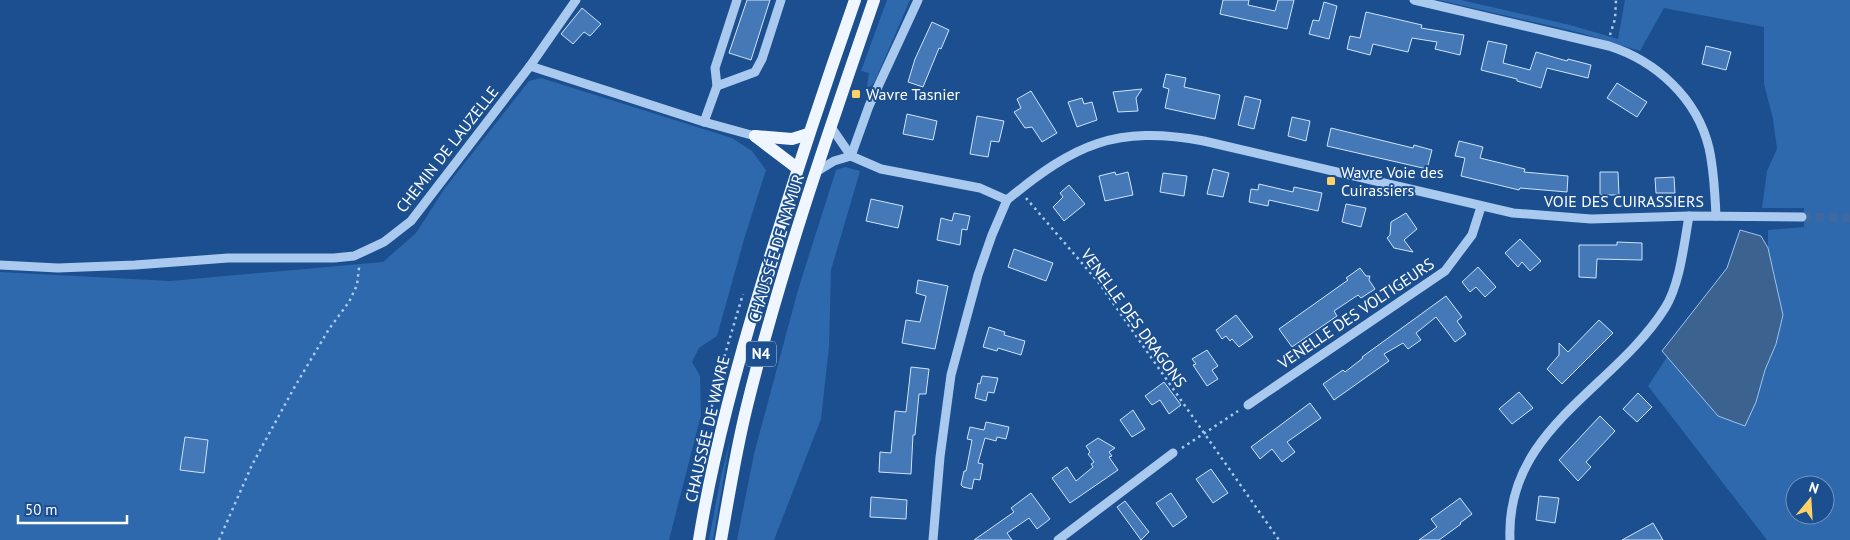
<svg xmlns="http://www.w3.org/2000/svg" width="1850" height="540" font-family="'PT Sans',sans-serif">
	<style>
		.green { fill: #2e69ad; fill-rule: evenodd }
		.water { fill: #3c6290; stroke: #9cc4f0 }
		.building { fill: #4478b7; stroke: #cfe3fa }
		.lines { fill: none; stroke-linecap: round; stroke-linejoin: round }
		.minor-tunnel { stroke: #3d69a0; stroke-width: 9; stroke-dasharray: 9 4.5; stroke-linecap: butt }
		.path { stroke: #a9c9ee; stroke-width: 2.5; stroke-dasharray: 2.5 4; stroke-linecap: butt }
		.minor { stroke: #a9c9ee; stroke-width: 9 }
		.major { stroke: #f0f6ff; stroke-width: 12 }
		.poi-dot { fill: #ffd166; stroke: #1b4f8f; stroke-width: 2 }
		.labels { text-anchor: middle; stroke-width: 4; stroke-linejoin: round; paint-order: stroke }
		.shield { fill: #1b4f8f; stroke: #bbcadd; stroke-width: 1 }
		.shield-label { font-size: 15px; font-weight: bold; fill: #fff }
		.poi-label { font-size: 16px; fill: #fff; stroke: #1b4f8f; text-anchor: start }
		.street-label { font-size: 16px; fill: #fff; stroke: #1b4f8f }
	</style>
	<rect width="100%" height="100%" fill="#1b4f8f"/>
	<g class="green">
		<path d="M887 0H910L875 81 871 86 867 87 869 73 861 71Z"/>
		<path d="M1438 0H1461L1570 25 1618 39 1625 0H1850V540H1767L1648 386 1667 357 1718 416 1756 402 1765 370 1776 344 1783 315 1768 248V230L1804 227V208H1762L1767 171 1777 149 1773 119 1764 84V27L1664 8 1640 51 1581 33ZM1795 485H1825V515H1795Z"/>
		<path d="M541 78 732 138 752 151 766 170 745 236 717 336 699 348 692 362 700 376 701 415 669 540H0V272L170 281 383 262 416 233 445 188 529 81Z"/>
		<path d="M845 167 860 171 831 270 829 347 821 419 774 540H737L754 454 798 290 836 170Z"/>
		<path d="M730 441 713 540H709L721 476Z"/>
	</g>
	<path class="water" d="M1740 230 1761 236 1768 248 1783 315 1776 344 1765 370 1756 402 1745 426 1718 416 1662 351 1727 268Z"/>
	<g class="building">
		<path d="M747 0H770L751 60 729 53Z"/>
		<path d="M1223 0H1249L1248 5 1275 11 1278 0H1294L1287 29 1220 14Z"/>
		<path d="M1324 2 1337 6 1329 39 1309 34 1313 20 1319 21Z"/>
		<path d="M582 8 601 24 590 36 584 32 573 44 561 34Z"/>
		<path d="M1366 12 1422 25 1421 28 1464 35 1460 55 1435 49 1437 42 1412 38 1408 52 1373 44 1370 55 1347 49 1350 36 1360 38Z"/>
		<path d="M932 22 949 30 941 49 939 48 923 87 908 82 915 59Z"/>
		<path d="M1488 41 1507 45 1503 63 1530 70 1536 52 1567 61 1568 59 1591 65 1588 78 1547 68 1541 88 1517 81V79L1481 70Z"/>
		<path d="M1706 46 1731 52 1726 70 1702 64Z"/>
		<path d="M1166 74 1186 78 1184 87 1220 95 1215 119 1165 108 1169 89 1163 87Z"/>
		<path d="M1617 83 1647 102 1637 117 1607 98Z"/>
		<path d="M1142 89 1136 98 1138 111 1118 112 1113 92Z"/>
		<path d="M1031 91 1057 133 1042 142 1032 127 1025 128 1014 112 1021 108 1017 99Z"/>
		<path d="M1245 96 1261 100 1254 129 1238 125Z"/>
		<path d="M1082 98 1084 104 1092 102 1097 120 1077 127 1068 102Z"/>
		<path d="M907 114 937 121 933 140 903 134Z"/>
		<path d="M977 116 1004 121 999 142 991 141 988 157 970 154Z"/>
		<path d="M1292 117 1310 121 1306 141 1288 136Z"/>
		<path d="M1331 128 1413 148 1414 145 1432 150 1427 169 1327 146Z"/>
		<path d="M1459 141 1483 147 1480 158 1525 169 1524 172 1568 176 1567 192 1520 188 1519 190 1461 176 1465 158 1455 156Z"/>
		<path d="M1213 169 1229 173 1223 197 1207 194Z"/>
		<path d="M1115 172 1116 175 1128 172 1133 195 1105 201 1099 176Z"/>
		<path d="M1600 172H1618L1619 195H1600Z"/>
		<path d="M1163 173 1187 176 1184 196 1160 192Z"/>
		<path d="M1674 177 1675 193H1656L1655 178Z"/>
		<path d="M1259 184 1293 192 1294 187 1322 193 1318 211 1269 200 1268 206 1249 202 1251 189 1258 190Z"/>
		<path d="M1069 185 1085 204 1064 221 1053 207 1063 197 1060 193Z"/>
		<path d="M871 199 903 206 898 228 866 221Z"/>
		<path d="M1346 204 1366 208 1361 227 1342 222Z"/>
		<path d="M954 213 970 216 967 230 962 229 960 245 937 240 941 218 952 221Z"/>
		<path d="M1406 213 1417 229 1404 240 1413 252 1394 248 1387 238 1390 235 1391 222Z"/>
		<path d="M1520 239 1541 261 1530 271 1522 262 1518 267 1505 253Z"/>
		<path d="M1617 242 1642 243V260L1597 259 1596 278 1579 277V245H1617Z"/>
		<path d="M1014 249 1053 263 1046 281 1008 267Z"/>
		<path d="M1478 267 1496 287 1485 297 1476 287 1470 292 1462 282Z"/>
		<path d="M1360 268 1366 276H1370L1369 280 1375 289 1361 298 1358 295 1334 311 1337 316 1292 347 1279 329 1348 280 1346 278Z"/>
		<path d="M918 280 948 286 935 349 902 343 906 320 920 322 926 296 916 293Z"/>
		<path d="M1446 296 1462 317 1457 321 1466 334 1455 342 1436 317 1416 333 1421 340 1408 349 1403 343 1384 354 1389 361 1334 400 1323 384 1343 370 1345 372 1363 358 1362 357Z"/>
		<path d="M1236 315 1253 337 1239 347 1232 339 1230 341 1226 336 1222 339 1216 330Z"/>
		<path d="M1599 320 1613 333 1562 384 1547 369 1559 355V343L1568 352Z"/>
		<path d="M989 327 1005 332 1004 335 1025 341 1021 355 998 348 997 351 983 347Z"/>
		<path d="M1207 350 1218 366 1212 370 1218 379 1207 386 1193 365 1196 364 1192 359Z"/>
		<path d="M911 367 929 369 926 394H919L915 435H913L911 474 879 472 880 452 891 453 895 411 906 412Z"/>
		<path d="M982 376 998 378 994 393 988 392 986 401 975 398 978 383 980 384Z"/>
		<path d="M1164 382 1181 405 1169 414 1160 400 1152 405 1145 396Z"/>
		<path d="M1519 392 1533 408 1512 424 1499 409Z"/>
		<path d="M1638 393 1652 407 1637 422 1623 409Z"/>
		<path d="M1310 403 1321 418 1287 442 1295 452 1282 462 1272 449 1260 459 1251 447Z"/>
		<path d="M1133 410 1145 429 1132 437 1120 420Z"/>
		<path d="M1600 416 1615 431 1586 462 1591 467 1578 481 1559 460Z"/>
		<path d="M986 422 1009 427 1006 439 997 437 996 441 985 438 978 463 983 464 980 480 974 479 972 489 963 487 961 485 964 471H966L972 440 967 439 970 427 984 430Z"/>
		<path d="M185 437 208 440 204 473 180 470Z"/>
		<path d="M1098 438 1115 448 1109 452 1112 456 1109 457 1118 470 1070 503 1052 478 1067 467 1076 481 1093 467 1091 464 1094 462 1088 454 1090 452 1086 446Z"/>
		<path d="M1211 469 1228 493 1213 503 1196 479Z"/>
		<path d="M1031 493 1050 519 1037 529 1029 518 1007 533 1012 540H974L1014 512 1011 508Z"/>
		<path d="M1171 493 1187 517 1173 527 1156 503Z"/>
		<path d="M1539 496 1559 498 1555 523 1536 520Z"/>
		<path d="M871 497 907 500 906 519 870 517Z"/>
		<path d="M1460 498 1472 514 1460 523 1461 524 1439 540H1419L1437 527 1431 519Z"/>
		<path d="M1125 501 1149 532 1141 540 1117 507Z"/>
		<path d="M1653 523 1663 540H1622Z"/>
	</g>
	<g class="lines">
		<path class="minor-tunnel" d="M1802 217 1850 218"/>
		<g class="path">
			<path d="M1610 35 1615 19 1616 0"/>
			<path d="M1026 198 1099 283 1279 540"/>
			<path d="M707 426 723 361 743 294"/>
			<path d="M1182 448 1238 411"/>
			<path d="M698 467 702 448"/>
			<path d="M219 540 252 465 294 388 329 329 349 302 357 285 359 268 358 265"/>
		</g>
		<g class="minor">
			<path d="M737 0 715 68 717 86 755 72 762 59 781 0"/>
			<path d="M1414 0 1609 46C1656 61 1697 98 1709 148 1714 170 1715 193 1716 216"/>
			<path d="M530 66 704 122 755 136"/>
			<path d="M704 122 717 86"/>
			<path d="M831 127 851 156 881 169 980 188 1007 200C1075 144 1115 125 1204 141L1513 213 1591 219 1689 216 1802 217"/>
			<path d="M851 156 869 106 918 0"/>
			<path d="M816 172 834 161 851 156"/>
			<path d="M0 265 58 268 135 265 228 258H334L354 256 384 242 411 221 530 66 576 0"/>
			<path d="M1248 405 1445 271 1472 235 1481 207"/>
			<path d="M933 540 940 457 951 375 978 275 992 235 1007 200"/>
			<path d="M1058 540 1173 453"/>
			<path d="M1510 540C1505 429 1614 389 1665 308 1680 284 1684 244 1689 216"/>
		</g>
		<g class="major">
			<path d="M755 136 792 139 808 134"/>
			<path d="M755 136 797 168"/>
			<path d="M699 540C713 453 736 368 762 283 791 188 822 94 855 0"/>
			<path d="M721 540C729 495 736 450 747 406 781 268 828 134 874 0"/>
		</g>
	</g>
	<g class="poi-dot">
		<rect x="851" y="89" width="10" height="10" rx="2.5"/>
		<rect x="1326" y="176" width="10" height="10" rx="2.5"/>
	</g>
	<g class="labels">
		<rect class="shield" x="746" y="341.5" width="30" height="25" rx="4"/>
		<g class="shield-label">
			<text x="761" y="359">N4</text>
		</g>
		<g class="poi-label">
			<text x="866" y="100">Wavre Tasnier</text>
			<text x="1341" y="178">Wavre Voie des<tspan x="1341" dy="18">Cuirassiers</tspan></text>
		</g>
		<g class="street-label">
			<text transform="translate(447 149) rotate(-52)" y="6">CHEMIN DE LAUZELLE</text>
			<text x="1624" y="207">VOIE DES CUIRASSIERS</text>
			<text transform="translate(776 248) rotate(-73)" y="6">CHAUSSÉE DE NAMUR</text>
			<text transform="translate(1356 313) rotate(-34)" y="6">VENELLE DES VOLTIGEURS</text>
			<text transform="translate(1134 318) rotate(54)" y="6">VENELLE DES DRAGONS</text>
			<text transform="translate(707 429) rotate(-77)" y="6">CHAUSSÉE DE WAVRE</text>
		</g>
	</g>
	<g transform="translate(1810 500) rotate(18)"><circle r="24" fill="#1b4f8f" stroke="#7695bc"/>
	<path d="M0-4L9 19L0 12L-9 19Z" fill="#ffd166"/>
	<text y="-8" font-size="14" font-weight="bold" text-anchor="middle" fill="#ffffff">N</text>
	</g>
	<path d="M18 515v8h109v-8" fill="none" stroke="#ffffff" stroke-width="2.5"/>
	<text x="25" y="515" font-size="15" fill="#ffffff" stroke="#1b4f8f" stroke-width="4" paint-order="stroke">50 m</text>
</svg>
